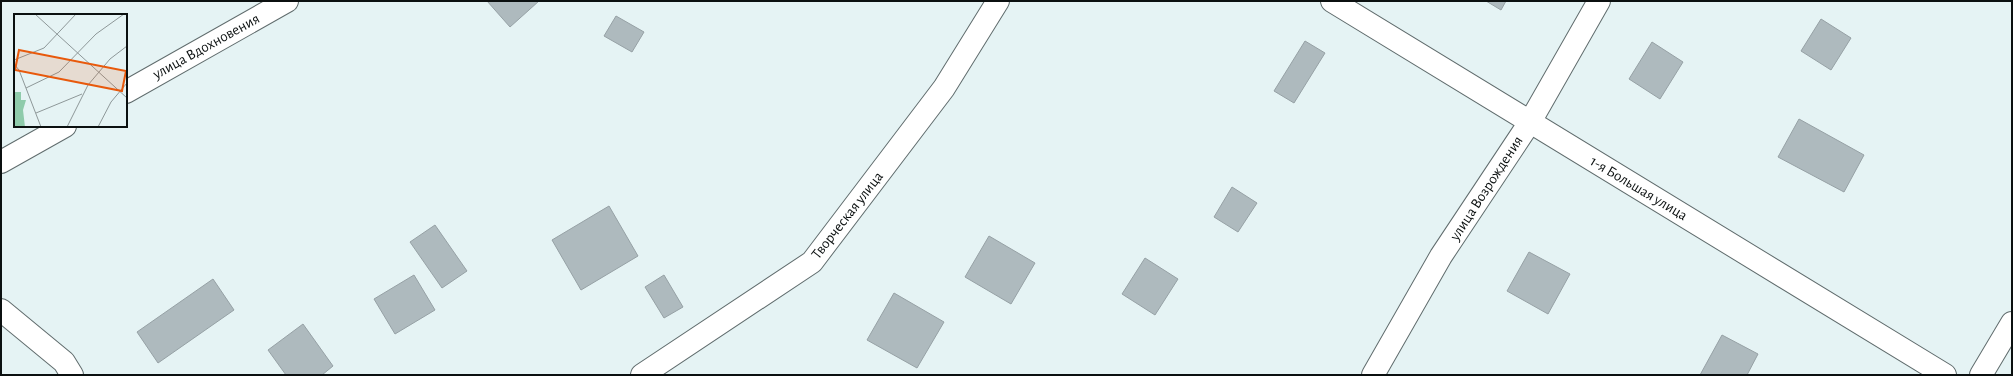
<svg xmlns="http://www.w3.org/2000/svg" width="2013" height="376" font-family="'Alegreya Sans',sans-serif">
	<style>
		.building { fill: #aebabe; stroke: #96a1a5 }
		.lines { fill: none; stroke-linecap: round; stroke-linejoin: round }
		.street-casing { stroke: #606c6d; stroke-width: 24 }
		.street { stroke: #fff; stroke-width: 22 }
		.labels { text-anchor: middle; stroke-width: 3; stroke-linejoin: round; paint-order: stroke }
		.street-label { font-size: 15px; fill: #0b1010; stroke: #fff }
		.inset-road { fill: none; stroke: #8e9899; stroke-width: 1 }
		.view { fill: #e8590c; fill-opacity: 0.15; stroke: #e8590c; stroke-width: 2 }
		.inset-edge { fill: none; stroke: #0b1010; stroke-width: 2 }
	</style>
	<rect width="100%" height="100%" fill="#e5f3f4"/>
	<g class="building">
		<path d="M487 1H539L510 27Z"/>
		<path d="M1486 1H1506L1501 10Z"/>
		<path d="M616 16 644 32 632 52 604 36Z"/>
		<path d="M1821 19 1851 38 1831 70 1801 51Z"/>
		<path d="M1305 41 1325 53 1294 103 1274 91Z"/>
		<path d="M1652 42 1683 62 1660 99 1629 79Z"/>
		<path d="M1799 119 1864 155 1844 192 1778 157Z"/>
		<path d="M1232 187 1257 203 1238 232 1214 217Z"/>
		<path d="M609 206 638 256 581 290 552 240Z"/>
		<path d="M435 225 467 271 442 288 410 242Z"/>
		<path d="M989 236 1035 263 1011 304 965 277Z"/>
		<path d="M1529 252 1570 274 1548 314 1507 291Z"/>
		<path d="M1145 258 1178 279 1155 315 1122 294Z"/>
		<path d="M414 275 435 310 395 334 374 299Z"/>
		<path d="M664 275 683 307 664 318 645 287Z"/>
		<path d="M213 279 234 310 158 363 137 332Z"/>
		<path d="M894 293 944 322 917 368 867 340Z"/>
		<path d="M303 324 333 366 322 375H286L268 350Z"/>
		<path d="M1722 335 1758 354 1747 375H1700Z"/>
	</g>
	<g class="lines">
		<defs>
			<g id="street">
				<path d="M1332 1 1945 375"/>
				<path d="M126 92 287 1"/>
				<path d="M1 162 65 126"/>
				<path d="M1 310 64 362 72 375"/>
				<path d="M642 375 812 262 944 88 998 1"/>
				<path d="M1373 375 1441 256 1530 122 1599 1"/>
				<path d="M1981 375 2012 323"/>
			</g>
		</defs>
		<use href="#street" class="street-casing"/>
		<use href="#street" class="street"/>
	</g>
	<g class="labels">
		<g class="street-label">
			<text transform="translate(206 46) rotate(-29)" y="5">улица Вдохновения</text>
			<text transform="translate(1486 188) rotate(-57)" y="5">улица Возрождения</text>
			<text transform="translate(1639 188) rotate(31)" y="5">1-я Большая улица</text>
			<text transform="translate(847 215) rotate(-52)" y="5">Творческая улица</text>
		</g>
	</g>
	<g transform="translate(14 14)">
		<rect width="113" height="113" fill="#e5f3f4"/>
		<path d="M0 75 1 78H7V86H12L9 96 11 113H0Z" fill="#8ecbab"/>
		<path class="inset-road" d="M21 0 113 84M0 46 30 34 62 0M0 50 5 56 27 113M12 74 45 58 82 20 110 0M22 99 68 80M53 113 74 71 96 45 113 32M84 113 97 88 113 69"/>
		<path class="view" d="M5 36 112 57 108 77 1 56Z"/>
		<rect width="113" height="113" class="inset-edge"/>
	</g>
	<rect width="2013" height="376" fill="none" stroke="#0b1010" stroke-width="4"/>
</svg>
